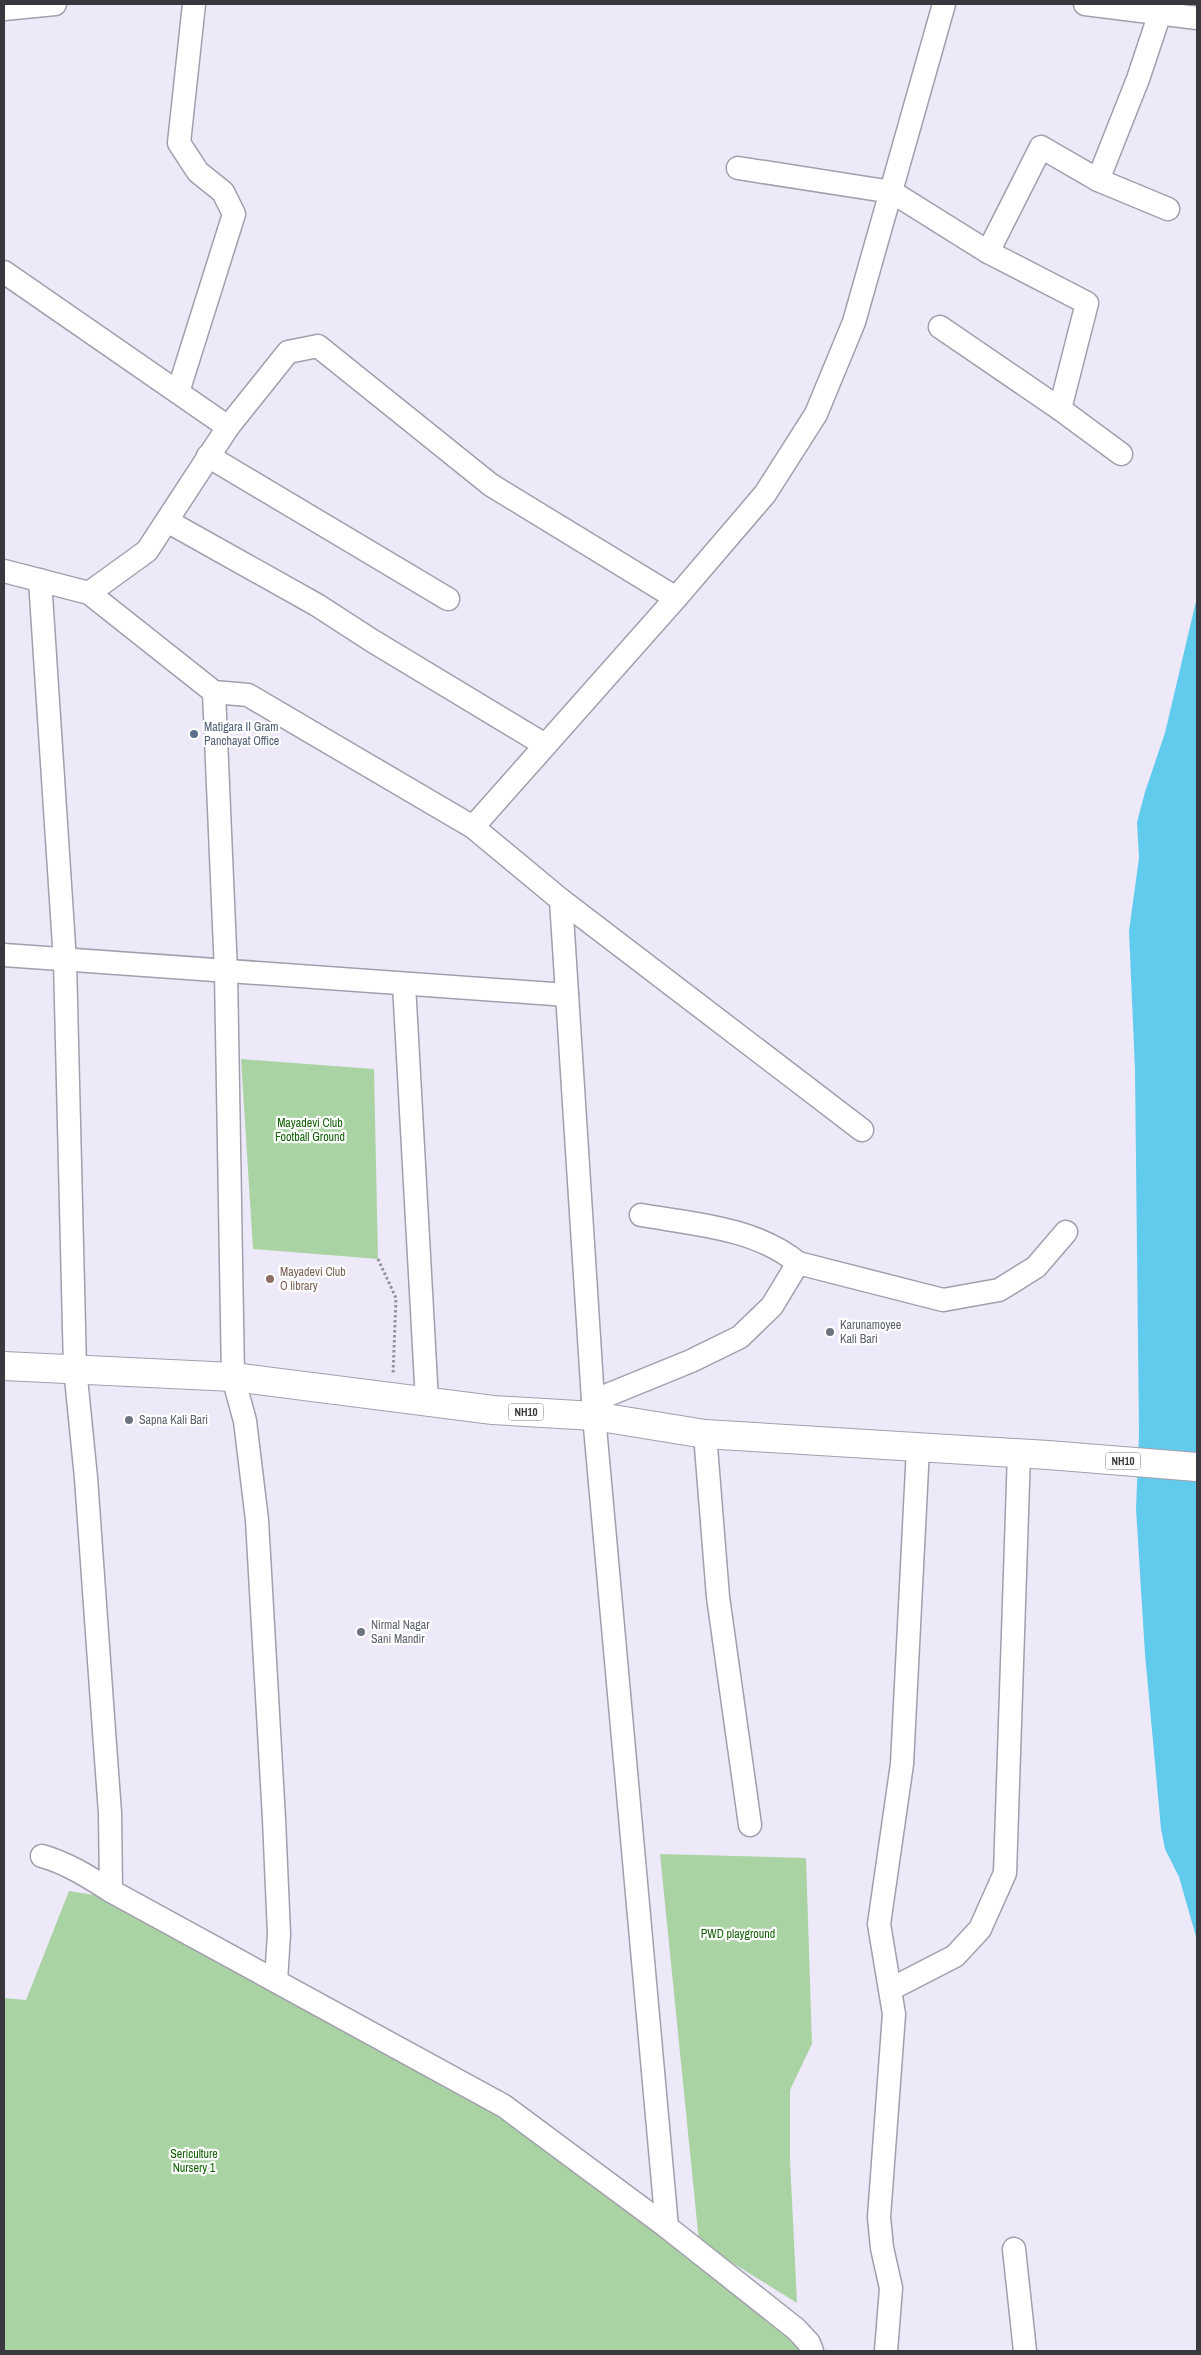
<svg xmlns="http://www.w3.org/2000/svg" width="1201" height="2355" font-family="'Archivo Narrow',sans-serif">
	<style>
		.green { fill: #aad3a4 }
		.water { fill: #61cbee }
		.lines { fill: none; stroke-linecap: round; stroke-linejoin: round }
		.street-casing { stroke: #a29ead; stroke-width: 25 }
		.highway-casing { stroke: #a29ead; stroke-width: 30 }
		.path { stroke: #94919c; stroke-width: 3; stroke-dasharray: 2.5 2.5; stroke-linecap: butt }
		.street { stroke: #fff; stroke-width: 22 }
		.highway { stroke: #fff; stroke-width: 28 }
		.service-dot { fill: #5c6f8a; stroke: #fff; stroke-width: 2 }
		.education-dot { fill: #8d6e63; stroke: #fff; stroke-width: 2 }
		.worship-dot { fill: #6b7280; stroke: #fff; stroke-width: 2 }
		.labels { text-anchor: middle; stroke-width: 4.5; stroke-linejoin: round; paint-order: stroke }
		.shield { fill: #fff; stroke: #757478; stroke-width: 1 }
		.shield-label { font-size: 11px; font-weight: bold; fill: #3a383e }
		.service-label { font-size: 12px; fill: #4e5e75; stroke: #fff; text-anchor: start }
		.park-label { font-size: 12px; fill: #146207; stroke: #fff }
		.education-label { font-size: 12px; fill: #785e54; stroke: #fff; text-anchor: start }
		.worship-label { font-size: 12px; fill: #5b616d; stroke: #fff; text-anchor: start }
	</style>
	<rect width="100%" height="100%" fill="#eee9f9"/>
	<g class="green">
		<path d="M241 1059 374 1069 378 1259 253 1249Z"/>
		<path d="M660 1854 806 1858 812 2044 790 2090V2160L797 2303 699 2242Z"/>
		<path d="M69 1891 106 1897 495 2108 789 2332 804 2351H4V1998L26 2000Z"/>
	</g>
	<path class="water" d="M1197 597V1940L1179 1877 1165 1849 1161 1829 1145 1654 1136 1509 1139 1434 1135 1070 1129 931 1139 858 1137 822 1145 792 1165 733Z"/>
	<g class="lines">
		<defs>
			<g id="street">
				<path d="M1085 4 1197 18"/>
				<path d="M4 9 55 4"/>
				<path d="M738 168 892 192 988 252 1087 303 1060 409"/>
				<path d="M1098 180 1138 79 1160 13"/>
				<path d="M988 252 1041 147 1098 180 1168 209"/>
				<path d="M4 272 228 427"/>
				<path d="M940 327 1060 409 1121 454"/>
				<path d="M178 392 234 214 223 192 198 172 179 143 194 4"/>
				<path d="M208 456 448 599"/>
				<path d="M167 521 317 605 371 640 545 745"/>
				<path d="M4 571 89 593 214 692 248 695 473 827 561 900 862 1130"/>
				<path d="M40 580 65 961 75 1368 86 1478 105 1745 110 1813 111 1891"/>
				<path d="M89 593 147 551 228 427 288 352 318 346 491 485 676 598"/>
				<path d="M214 692 226 972 233 1377 245 1421 257 1520 274 1819 279 1934 276 1980"/>
				<path d="M473 827 676 598 765 494 816 414 854 322 944 4"/>
				<path d="M561 900 594 1416 667 2227"/>
				<path d="M4 955 567 995"/>
				<path d="M404 984 427 1401"/>
				<path d="M641 1215C694 1224 756 1228 798 1263"/>
				<path d="M593 1401 691 1361 740 1337 772 1306 798 1263 943 1300 999 1290 1036 1267 1066 1232"/>
				<path d="M705 1434 718 1597 750 1825"/>
				<path d="M42 1856C67 1863 89 1877 111 1891L504 2106 667 2227 796 2329 809 2343 812 2351"/>
				<path d="M891 1989 955 1956 980 1929 1005 1873 1019 1453"/>
				<path d="M1014 2249 1025 2351"/>
				<path d="M886 2351 891 2288 882 2248 879 2217 894 2014 879 1924 902 1764 918 1448"/>
			</g>
			<path id="highway" d="M4 1366 233 1377 493 1410 594 1416 705 1434 1048 1455 1197 1467"/>
		</defs>
		<use href="#street" class="street-casing"/>
		<use href="#highway" class="highway-casing"/>
		<path class="path" d="M378 1259 396 1298 393 1374"/>
		<use href="#street" class="street"/>
		<use href="#highway" class="highway"/>
	</g>
	<circle class="service-dot" cx="194" cy="734" r="5"/>
	<circle class="education-dot" cx="270" cy="1279" r="5"/>
	<g class="worship-dot">
		<circle cx="830" cy="1332" r="5"/>
		<circle cx="129" cy="1420" r="5"/>
		<circle cx="361" cy="1632" r="5"/>
	</g>
	<g class="labels">
		<g class="shield">
			<rect x="508.5" y="1403.5" width="35" height="17" rx="4"/>
			<rect x="1105.5" y="1452.5" width="35" height="17" rx="4"/>
		</g>
		<g class="shield-label">
			<text x="526" y="1416">NH10</text>
			<text x="1123" y="1465">NH10</text>
		</g>
		<g class="service-label">
			<text x="204" y="731">Matigara II Gram<tspan x="204" dy="14">Panchayat Office</tspan></text>
		</g>
		<g class="park-label">
			<text x="310" y="1127">Mayadevi Club<tspan x="310" dy="14">Football Ground</tspan></text>
			<text x="738" y="1938">PWD playground</text>
			<text x="194" y="2158">Sericulture<tspan x="194" dy="14">Nursery 1</tspan></text>
		</g>
		<g class="education-label">
			<text x="280" y="1276">Mayadevi Club<tspan x="280" dy="14">O library</tspan></text>
		</g>
		<g class="worship-label">
			<text x="840" y="1329">Karunamoyee<tspan x="840" dy="14">Kali Bari</tspan></text>
			<text x="139" y="1424">Sapna Kali Bari</text>
			<text x="371" y="1629">Nirmal Nagar<tspan x="371" dy="14">Sani Mandir</tspan></text>
		</g>
	</g>
	<rect width="1201" height="2355" fill="none" stroke="#3a383e" stroke-width="10"/>
</svg>
